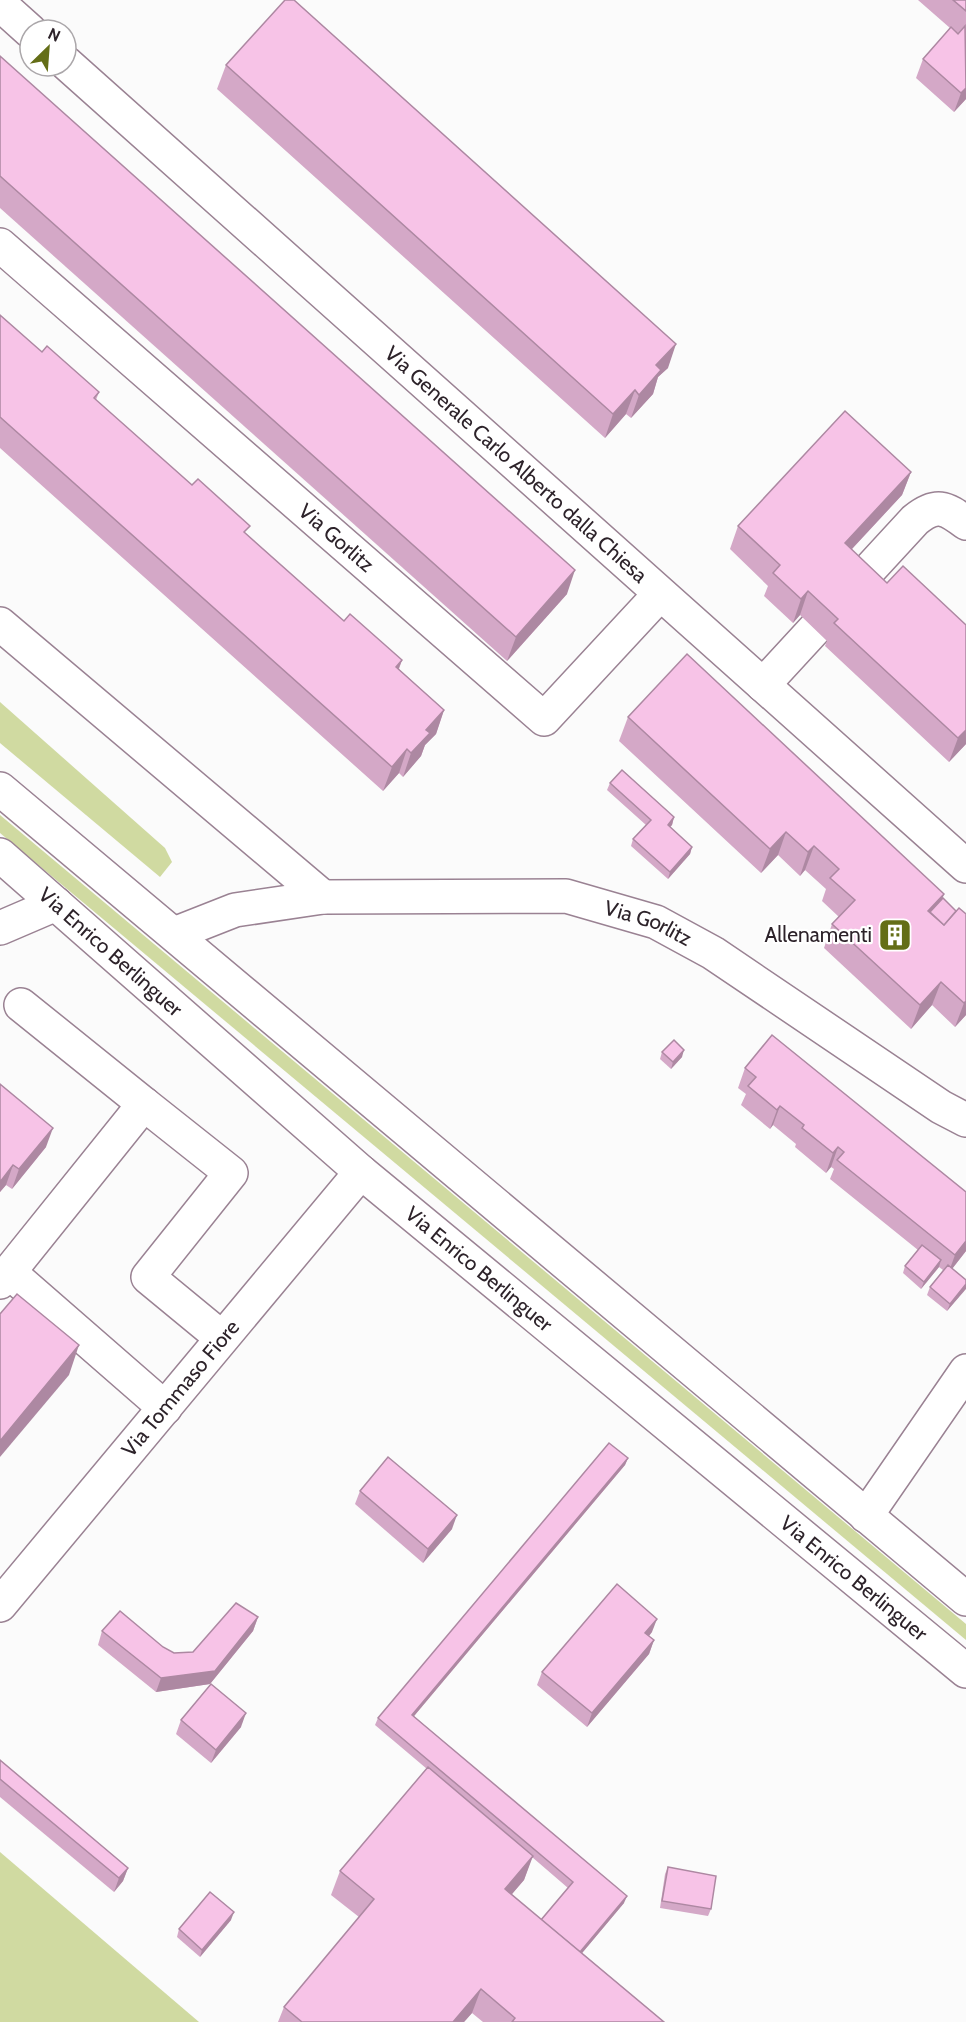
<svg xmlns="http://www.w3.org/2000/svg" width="966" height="2022" font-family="Cabin,sans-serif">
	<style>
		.green { fill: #d0daa1 }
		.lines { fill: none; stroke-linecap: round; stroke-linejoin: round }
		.minor-casing { stroke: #9a8293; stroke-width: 36 }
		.major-casing { stroke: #9a8293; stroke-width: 36 }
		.minor { stroke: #fff; stroke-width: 33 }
		.major { stroke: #fff; stroke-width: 33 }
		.wall { fill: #d4a8c7; fill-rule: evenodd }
		.shaded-wall { fill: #ad88a2 }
		.building { fill: #f7c3e7; stroke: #ad88a2; stroke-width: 1.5 }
		.labels { text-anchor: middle; stroke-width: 4.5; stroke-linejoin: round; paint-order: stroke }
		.street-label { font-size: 21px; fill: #2d232a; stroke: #fff }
		.poi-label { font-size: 21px; fill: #2d232a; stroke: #fff; text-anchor: end }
	</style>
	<rect width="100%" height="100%" fill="#fbfbfb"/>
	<g class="green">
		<path d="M0 702 165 848 172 862 160 877 0 743Z"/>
		<path d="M0 815 966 1624V1640L0 833Z"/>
		<path d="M0 1852 199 2022H0Z"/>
	</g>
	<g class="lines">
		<defs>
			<g id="minor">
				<path d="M0 4 30 31"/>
				<path id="s1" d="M66 63 966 866"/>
				<path id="s2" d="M0 245 544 719 660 594"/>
				<path d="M0 624 323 897"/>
				<path d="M763 685 915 520C936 503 945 507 966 523"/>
				<path d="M0 928 56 904"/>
				<path id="s3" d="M174 934 235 910 323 897 566 896 656 922 713 953 941 1107 966 1120"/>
				<path d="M144 1104 231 1173 148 1277 222 1338"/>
				<path d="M9 1272 144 1104 21 1005"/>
				<path d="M0 1282 9 1272 165 1408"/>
				<path d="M866 1516 966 1371"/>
				<path id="s4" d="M0 1605 361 1172"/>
			</g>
			<g id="major">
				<path d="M0 789 966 1599"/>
				<path id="s5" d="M0 855 361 1172 966 1671"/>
			</g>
		</defs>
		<use href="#minor" class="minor-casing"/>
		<use href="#major" class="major-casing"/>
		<use href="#minor" class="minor"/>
		<use href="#major" class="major"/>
	</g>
	<g class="wall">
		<path d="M918 0H966V99L954 112 916 78 923 59 950 28Z"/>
		<path d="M0 56 567 594 507 661 0 208Z"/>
		<path d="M226 65 668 368 658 377 653 394 631 418 626 414 605 438 217 89Z"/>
		<path d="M0 315 42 352 99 392 96 400 344 621 402 660 399 669 444 710 436 734 425 745 421 756 403 777 399 773 383 791 0 448Z"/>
		<path d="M911 472 902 495 852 549 966 744 949 762 825 646 827 641 800 615 793 623 764 596 768 586 730 549 738 526Z"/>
		<path d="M628 717 943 898 956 911 966 914V1015L955 1027 932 1005 911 1029 824 948 832 924 839 917 822 901 826 889 805 870 800 876 778 855 761 873 619 741Z"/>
		<path d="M610 783 674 817 672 825 670 827 692 847 690 854 668 879 631 846 633 839 646 825 607 790Z"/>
		<path d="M662 1052 682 1057 671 1069 660 1059Z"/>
		<path d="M745 1068 966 1192V1251L952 1269 966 1280V1288L947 1311 927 1295 930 1287 943 1270 939 1267 921 1289 903 1273 905 1266 918 1250 830 1179 834 1169 831 1167 826 1173 795 1147 796 1144 773 1125 770 1129 741 1105 746 1094 738 1088Z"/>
		<path d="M0 1084 46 1147 12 1189 6 1185 0 1192Z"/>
		<path d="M628 1458 625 1465 414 1716 624 1903 582 1953 664 2022H483L472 2013 464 2022H278L284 2007 359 1917 331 1895 340 1871 427 1769 375 1725 378 1718ZM532 1857 568 1888 541 1920 511 1895 524 1880Z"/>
		<path d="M360 1491 452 1529 423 1563 355 1504Z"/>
		<path d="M258 1617 253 1631 210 1684 156 1692 98 1645 102 1631 163 1647 174 1653 193 1652Z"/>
		<path d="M652 1632 649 1636 654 1640 649 1654 587 1727 537 1685 542 1672Z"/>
		<path d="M181 1720 241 1727 211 1763 176 1734Z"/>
		<path d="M0 1760 128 1868 123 1881 114 1892 0 1797Z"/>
		<path d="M668 1867 711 1909 708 1916 660 1908 665 1874Z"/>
		<path d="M231 1920 200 1957 177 1937 179 1929Z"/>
	</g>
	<g class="shaded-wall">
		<path d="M966 88V99L954 112 961 93Z"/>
		<path d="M676 344 668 368 658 377 653 394 631 418 639 395 656 365Z"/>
		<path d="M635 390 626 414 605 438 613 414Z"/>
		<path d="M911 472 902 495 836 566 845 543Z"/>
		<path d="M575 570 567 594 507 661 516 637Z"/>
		<path d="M808 591 800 615 793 623 801 599Z"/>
		<path d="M402 660 393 683 396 667Z"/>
		<path d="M444 710 436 734 425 745 421 756 403 777 411 753 426 730Z"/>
		<path d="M966 730V744L949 762 958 738Z"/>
		<path d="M407 749 399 773 383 791 392 767Z"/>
		<path d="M674 817 672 825 665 832 668 825Z"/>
		<path d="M786 832 778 855 761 873 770 849Z"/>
		<path d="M814 846 805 870 800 876 808 852Z"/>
		<path d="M692 847 690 854 668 879 670 872Z"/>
		<path d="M944 894 936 918 928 911Z"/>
		<path d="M941 982 932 1005 911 1029 920 1005Z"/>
		<path d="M966 1001V1015L955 1027 964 1003Z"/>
		<path d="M684 1050 682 1057 671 1069 673 1062Z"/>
		<path d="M780 1106 773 1125 770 1129 777 1110Z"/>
		<path d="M53 1128 46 1147 12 1189 19 1169Z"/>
		<path d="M838 1147 831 1167 826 1173 833 1153Z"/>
		<path d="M13 1165 6 1185 0 1192V1182Z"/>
		<path d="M966 1241V1251L948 1274 955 1255Z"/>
		<path d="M941 1260 939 1267 921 1289 924 1282Z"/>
		<path d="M966 1284V1289L947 1311 950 1304Z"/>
		<path d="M79 1345 69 1375 0 1457V1441Z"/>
		<path d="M628 1458 625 1465 409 1722 412 1715Z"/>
		<path d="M457 1515 452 1529 423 1563 428 1549Z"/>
		<path d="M258 1617 253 1631 210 1684 156 1692 161 1678Z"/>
		<path d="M657 1619 652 1632 640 1647 645 1633Z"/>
		<path d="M654 1640 649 1654 587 1727 592 1713Z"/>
		<path d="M246 1713 241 1727 211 1763 216 1750Z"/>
		<path d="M533 1856 524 1880 496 1913 505 1889Z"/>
		<path d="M128 1868 123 1881 114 1892 119 1878Z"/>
		<path d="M627 1896 624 1903 567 1971 569 1964Z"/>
		<path d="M234 1912 231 1920 200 1957 202 1950Z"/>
		<path d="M481 1989 472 2013 464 2022H453Z"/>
	</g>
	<g class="building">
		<path d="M285 0H294L676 344 656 365 661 370 639 395 635 390 613 414 226 65Z"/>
		<path d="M953 0H966V11Z"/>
		<path d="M965 26 966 88 961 93 923 59 951 27 958 34Z"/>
		<path d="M0 56 575 570 516 637 0 176Z"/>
		<path d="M0 315 42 352 47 346 99 392 94 398 192 485 198 479 250 526 244 532 344 621 350 614 402 660 396 667 444 710 426 730 430 733 411 753 407 749 392 767 0 417Z"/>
		<path d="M845 411 911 472 845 543 887 583 903 566 966 625V730L958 738 834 623 838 619 808 591 801 599 773 573 780 565 738 526Z"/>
		<path d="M687 654 944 894 928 911 944 925 959 908 966 914V1001L964 1003 941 982 920 1005 832 924 855 900 830 878 839 869 814 846 808 852 786 832 770 849 628 717Z"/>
		<path d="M622 770 674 817 668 825 692 847 670 872 633 839 651 820 610 783Z"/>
		<path d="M943 898 956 911 944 925 930 912Z"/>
		<path d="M772 1035 966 1192V1241L955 1255 837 1160 844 1152 838 1147 833 1153 802 1128 804 1125 780 1106 777 1110 748 1086 756 1077 745 1068Z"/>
		<path d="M674 1040 684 1050 673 1062 662 1052Z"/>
		<path d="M0 1084 53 1128 19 1169 13 1165 0 1182Z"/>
		<path d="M922 1245 941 1260 924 1282 905 1266Z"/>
		<path d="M948 1265 966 1280V1284L950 1304 930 1287Z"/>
		<path d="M17 1294 79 1345 0 1441V1314Z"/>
		<path d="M609 1443 628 1458 412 1715 627 1896 580 1952 541 1920 573 1882 378 1718Z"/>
		<path d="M388 1457 457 1515 428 1549 360 1491Z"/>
		<path d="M617 1584 657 1619 645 1633 654 1640 592 1713 542 1672Z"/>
		<path d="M236 1603 258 1617 215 1671 161 1678 102 1631 120 1611 163 1647 174 1653 193 1652Z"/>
		<path d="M211 1684 246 1713 216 1750 181 1720Z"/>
		<path d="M0 1760 128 1868 119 1878 0 1779Z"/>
		<path d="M428 1767 533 1856 505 1889 664 2022H512L515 2018 481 1989 453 2022H302L284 2007 374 1899 340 1871Z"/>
		<path d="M668 1867 716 1876 711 1909 662 1901Z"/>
		<path d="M210 1892 234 1912 202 1950 179 1929Z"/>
	</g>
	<defs>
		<symbol id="building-square" viewBox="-11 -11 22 22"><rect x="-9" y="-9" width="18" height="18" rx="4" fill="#646e17" stroke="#fff"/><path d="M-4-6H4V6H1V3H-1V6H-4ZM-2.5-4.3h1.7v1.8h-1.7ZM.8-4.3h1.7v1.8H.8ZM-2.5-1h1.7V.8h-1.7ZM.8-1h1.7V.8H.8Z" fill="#fff"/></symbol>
	</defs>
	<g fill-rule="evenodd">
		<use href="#building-square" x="876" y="916" width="38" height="38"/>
	</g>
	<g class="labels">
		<g class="street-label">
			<text dy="7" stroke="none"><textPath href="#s1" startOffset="603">Via Generale Carlo Alberto dalla Chiesa</textPath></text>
			<text dy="7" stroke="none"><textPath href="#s2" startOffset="446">Via Gorlitz</textPath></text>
			<text dy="7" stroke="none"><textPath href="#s3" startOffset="484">Via Gorlitz</textPath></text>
			<text dy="7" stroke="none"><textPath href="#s5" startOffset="147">Via Enrico Berlinguer</textPath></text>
			<text dy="7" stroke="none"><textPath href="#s5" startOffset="633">Via Enrico Berlinguer</textPath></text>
			<text dy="7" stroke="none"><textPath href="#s4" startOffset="282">Via Tommaso Fiore</textPath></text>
			<text dy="7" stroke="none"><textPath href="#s5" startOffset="1119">Via Enrico Berlinguer</textPath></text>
		</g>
		<g class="poi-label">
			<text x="872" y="942">Allenamenti</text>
		</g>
	</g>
	<g transform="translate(48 48) rotate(25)"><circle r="28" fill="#ffffff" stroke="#aba7aa" stroke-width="1.5"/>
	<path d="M0-4.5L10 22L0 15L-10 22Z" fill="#646e17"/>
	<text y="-9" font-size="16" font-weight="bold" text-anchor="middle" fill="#2d232a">N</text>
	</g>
</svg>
